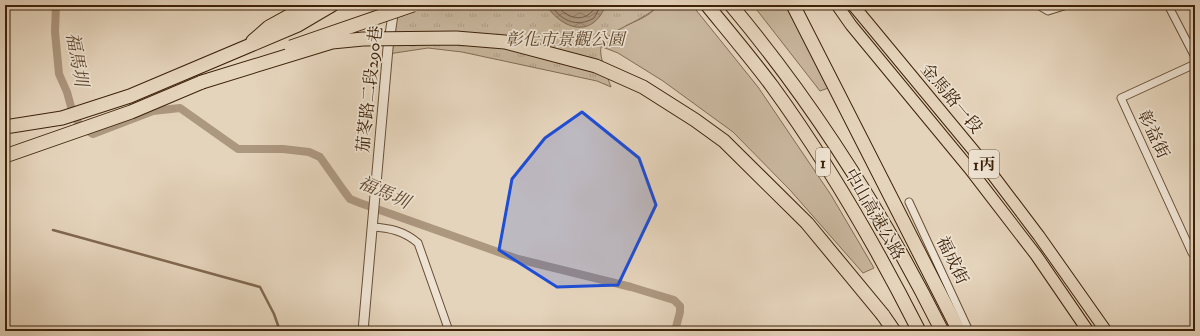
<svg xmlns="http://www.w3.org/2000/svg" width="1200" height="336" font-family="'IM FELL DW Pica','Noto Serif TC',serif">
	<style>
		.grass { fill: #c8b69d; stroke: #826c52 }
		.park { fill: url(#park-tufts); stroke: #826c52 }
		.water { fill: url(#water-waves); stroke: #80684f }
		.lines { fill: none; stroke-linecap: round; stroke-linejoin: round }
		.shore { stroke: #745c44; stroke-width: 1 }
		.stream { stroke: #80684f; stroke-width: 2.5 }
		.canal { stroke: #ac977f; stroke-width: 8 }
		.minor-casing { stroke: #674e35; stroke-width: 9 }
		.tertiary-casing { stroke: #674e35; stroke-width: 11 }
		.primary-casing { stroke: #3d2208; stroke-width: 13 }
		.motorway-casing { stroke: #3d2208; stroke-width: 15 }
		.minor { stroke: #eee3d3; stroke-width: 7 }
		.tertiary { stroke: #eee3d3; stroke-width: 9 }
		.primary { stroke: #e5d4bc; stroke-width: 11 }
		.motorway { stroke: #e5d4bc; stroke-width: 13 }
		.motorway-bridge-casing { stroke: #3d2208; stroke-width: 15; stroke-linecap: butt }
		.motorway-bridge { stroke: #e5d4bc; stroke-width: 13 }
		.marked { fill: #1d4ed8; fill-opacity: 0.2; stroke: #1d4ed8; stroke-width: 3; stroke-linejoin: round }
		.labels { text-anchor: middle; stroke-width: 3.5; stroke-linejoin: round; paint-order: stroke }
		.shield { fill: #eee3d3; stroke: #725c45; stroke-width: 1 }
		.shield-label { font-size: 16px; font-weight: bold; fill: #3d2208 }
		.park-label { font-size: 17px; font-style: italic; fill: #60472d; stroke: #eee3d3 }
		.street-label { font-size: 17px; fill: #3d2208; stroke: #eee3d3 }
		.water-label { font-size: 18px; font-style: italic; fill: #5e452c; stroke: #eee3d3 }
	</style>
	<defs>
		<pattern id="park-tufts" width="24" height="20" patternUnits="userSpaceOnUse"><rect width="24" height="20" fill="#c8b69d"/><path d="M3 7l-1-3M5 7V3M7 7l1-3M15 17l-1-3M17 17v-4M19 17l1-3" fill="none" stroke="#ad9c86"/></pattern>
		<pattern id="water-waves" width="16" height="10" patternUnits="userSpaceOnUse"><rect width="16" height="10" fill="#ac977f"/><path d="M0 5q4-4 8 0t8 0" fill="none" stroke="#8d7b66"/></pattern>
	</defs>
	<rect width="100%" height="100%" fill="#e5d4bc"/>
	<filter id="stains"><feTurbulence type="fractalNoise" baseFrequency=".005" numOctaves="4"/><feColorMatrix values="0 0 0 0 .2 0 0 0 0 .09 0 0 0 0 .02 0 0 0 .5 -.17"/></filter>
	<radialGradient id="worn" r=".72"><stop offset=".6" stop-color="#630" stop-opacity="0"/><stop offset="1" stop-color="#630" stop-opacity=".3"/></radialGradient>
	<g class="grass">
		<path d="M658 5H692L758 87 831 195 874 268 863 273 790 190 733 132 663 81 618 53 600 46C611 25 647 23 658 5Z"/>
		<path d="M753 5H788L834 86 820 91Z"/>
	</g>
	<path class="park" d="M394 5H658C655 10 646 15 641 18 596 42 593 38 611 87L597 81 462 52 428 48 388 54Z"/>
	<path class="water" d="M546 5H605V7C591 39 562 29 546 5Z"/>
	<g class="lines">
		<g class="shore">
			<path d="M551 5C561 21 577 28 594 18L601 5"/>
			<path d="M557 5C567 20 588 24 596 5"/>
		</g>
		<path class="stream" d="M53 230 260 287 274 314 280 331"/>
		<path class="canal" d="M56 5 55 32 59 74 67 92 73 114 81 127 93 134 153 111 180 108 238 149H283L309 152 320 157 344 191 350 199 360 203 518 259 631 287 674 300 680 306V312L675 331"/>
		<defs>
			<g id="minor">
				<path d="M1038 5 1048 11 1067 5"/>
				<path d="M1168 5 1195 57"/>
				<path d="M1195 64 1121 98 1192 253 1195 252"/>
				<path d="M909 202 969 331"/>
				<path d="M372 227C390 228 404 231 418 243L449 331"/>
			</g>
			<path id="tertiary" d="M363 331 388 48 394 8"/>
			<g id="primary">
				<path d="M837 5 851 25 969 168 1036 255 1088 331"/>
				<path d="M853 5 983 162 1039 236 1106 331"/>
			</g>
			<g id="motorway">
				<path d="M707 5C729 32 751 58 772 86 828 163 876 246 919 331"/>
				<path d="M731 5C814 104 884 215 942 331"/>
				<path d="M793 5 959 331"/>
				<path d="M253 41 269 27 309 5"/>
				<path d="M5 127 62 118 130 96 298 25 332 5"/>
				<path d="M5 156 131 112 202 82"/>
				<path d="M883 315 894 331"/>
			</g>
		</defs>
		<use href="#minor" class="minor-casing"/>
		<use href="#tertiary" class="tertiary-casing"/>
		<use href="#primary" class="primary-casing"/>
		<use href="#motorway" class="motorway-casing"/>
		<use href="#minor" class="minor"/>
		<use href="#tertiary" class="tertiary"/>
		<use href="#primary" class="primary"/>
		<use href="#motorway" class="motorway"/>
		<defs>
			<g id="motorway-bridge">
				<path d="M291 47 413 5"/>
				<path d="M202 82 332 42 363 39 456 38 505 42 596 66 643 87 695 120 724 141 807 223 883 315"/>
			</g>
		</defs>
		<use href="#motorway-bridge" class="motorway-bridge-casing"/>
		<use href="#motorway-bridge" class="motorway-bridge"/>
	</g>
	<path class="marked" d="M582 112 639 158 656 205 618 285 557 287 499 250 512 179 545 138Z"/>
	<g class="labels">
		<g class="shield">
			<rect x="816" y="148" width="14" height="28" rx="3"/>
			<rect x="969" y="150" width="30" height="28" rx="3"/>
		</g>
		<g class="shield-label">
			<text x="823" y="168">1</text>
			<text x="984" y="170">1丙</text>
		</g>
		<g class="park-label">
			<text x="565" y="45">彰化市景觀公園</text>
		</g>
		<g class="street-label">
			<text transform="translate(369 89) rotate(-84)" y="6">茄苳路二段290巷</text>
			<text transform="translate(952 98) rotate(50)" y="6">金馬路一段</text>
			<text transform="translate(1154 134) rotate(65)" y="6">彰益街</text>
			<text transform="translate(875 214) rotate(60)" y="6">中山高速公路</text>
			<text transform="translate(953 260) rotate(64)" y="6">福成街</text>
		</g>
		<g class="water-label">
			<text transform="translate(77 59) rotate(80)" y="6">福馬圳</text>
			<text transform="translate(384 192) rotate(24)" y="6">福馬圳</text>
		</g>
	</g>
	<rect width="1200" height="336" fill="none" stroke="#e5d4bc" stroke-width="20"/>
	<rect x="6" y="6" width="1188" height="324" fill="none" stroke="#3d2208" stroke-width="2"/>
	<rect x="10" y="10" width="1180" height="316" fill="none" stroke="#3d2208"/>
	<rect width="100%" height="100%" filter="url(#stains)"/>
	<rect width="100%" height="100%" fill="url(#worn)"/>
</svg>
